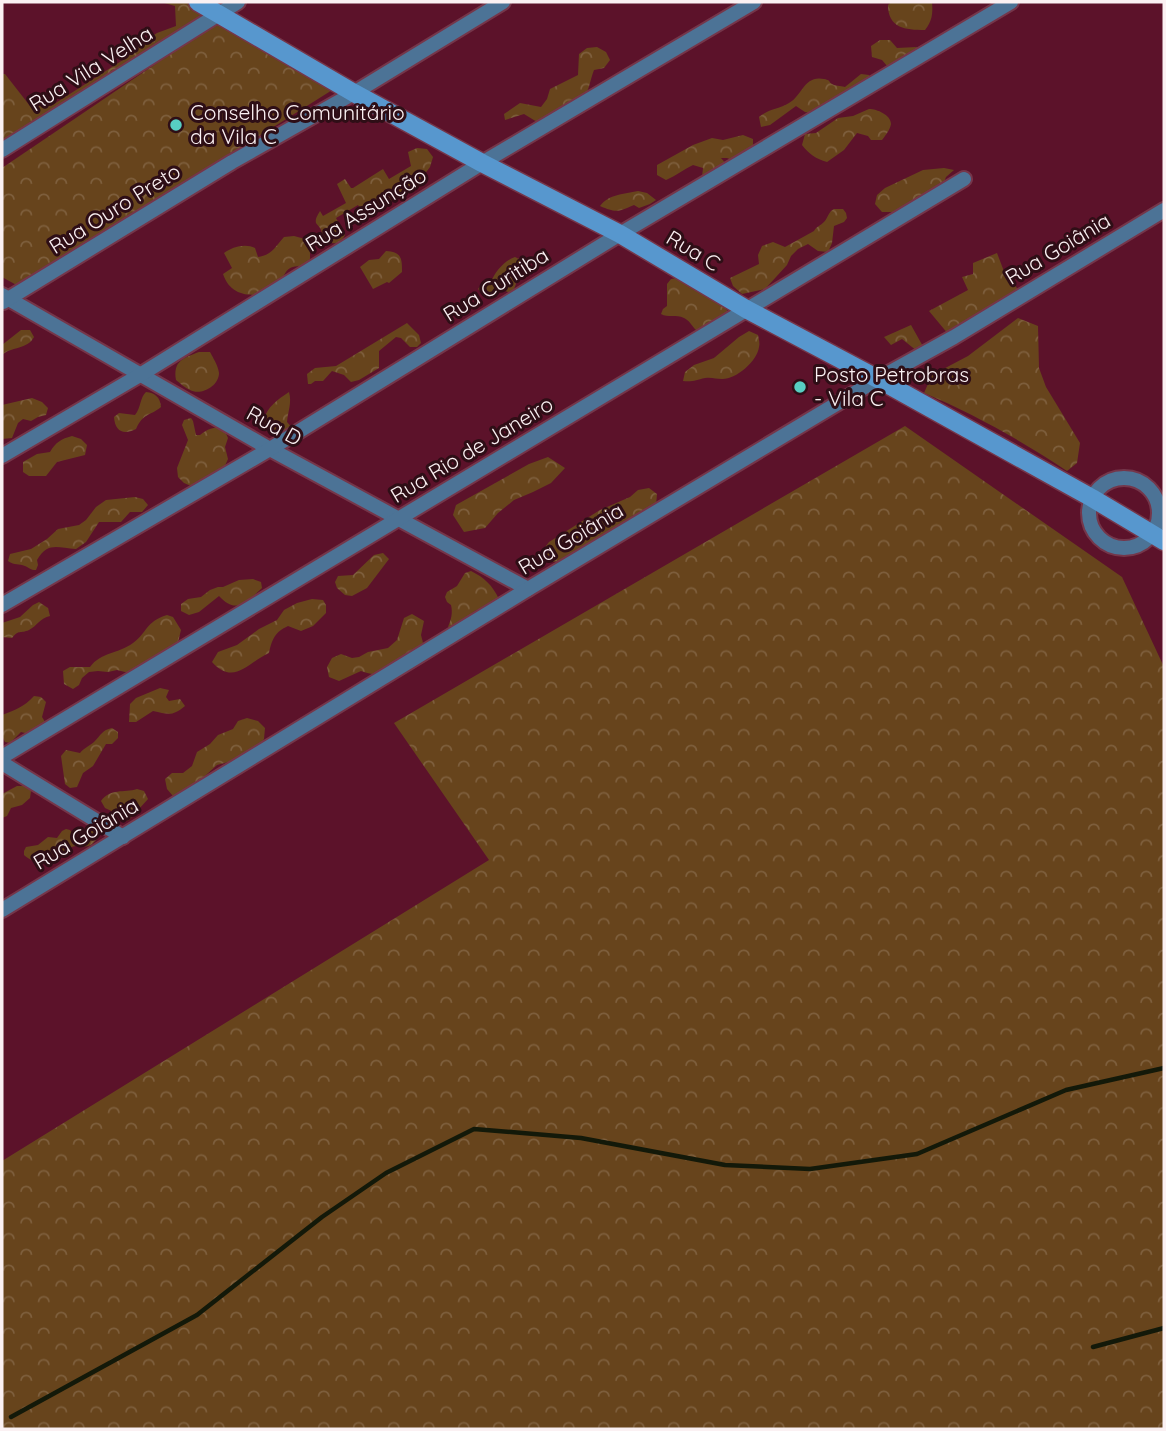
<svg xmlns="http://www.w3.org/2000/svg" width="1166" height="1431" font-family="Quicksand,sans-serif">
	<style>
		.forest { fill: url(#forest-crowns) }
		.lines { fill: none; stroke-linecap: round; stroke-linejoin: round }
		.stream { stroke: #131909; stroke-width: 4.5 }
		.street-casing { stroke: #75364a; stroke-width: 18 }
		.secondary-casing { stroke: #75364a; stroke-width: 21 }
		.street { stroke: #4c7396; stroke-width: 14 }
		.secondary { stroke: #5797ce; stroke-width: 18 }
		.poi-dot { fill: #57cec2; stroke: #2e0e16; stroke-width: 2.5 }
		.labels { text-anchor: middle; stroke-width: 6; stroke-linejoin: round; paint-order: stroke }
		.street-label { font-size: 21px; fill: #fbf1f3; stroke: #2e0e16 }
		.poi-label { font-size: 21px; fill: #fbf1f3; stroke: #2e0e16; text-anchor: start }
	</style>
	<defs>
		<pattern id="forest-crowns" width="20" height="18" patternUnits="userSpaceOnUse" patternTransform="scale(1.75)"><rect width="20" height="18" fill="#67441c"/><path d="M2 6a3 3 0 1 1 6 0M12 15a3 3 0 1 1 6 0" fill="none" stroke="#7e5f3d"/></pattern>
	</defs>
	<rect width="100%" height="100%" fill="#5c122a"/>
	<g class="forest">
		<path d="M161 2H188L209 13 2 145V74H5L30 106H51L126 58 140 44 157 33 176 26 175 6Z"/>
		<path d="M891 2H932C933 14 932 21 925 30 905 30 888 28 888 5Z"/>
		<path d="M222 19 337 87 20 287 2 277V168Z"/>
		<path d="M880 40H890L897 48 917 47 919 54 896 66 888 67 882 60 872 57 871 46Z"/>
		<path d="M597 47 606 52 610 60 604 68 594 70C590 80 590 88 584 97L574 100 542 125 524 114 505 120 504 114 520 103 541 107 547 99 550 89 578 75 579 54 587 48Z"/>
		<path d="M861 74 869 75 872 83 863 89 843 94 815 114 805 112 796 106 770 125 761 127 759 117C770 108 778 110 789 103 803 95 804 75 824 79 833 81 826 81 834 85 836 86 843 86 845 87Z"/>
		<path d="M869 109C877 109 891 115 891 124 890 130 885 136 882 140H871L868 136 857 133 844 150 827 162C816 159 809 154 802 145L805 134 816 133 838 118 853 116Z"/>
		<path d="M743 135 753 139V150L737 162 727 158H721L727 165 708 178 702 177 703 168 693 165C684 169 676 176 666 180L657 175V165L693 145 712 138 723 140Z"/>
		<path d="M417 148 427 149 433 157 430 167 411 192 393 200 375 212H363L358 205 336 218 345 235C341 243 333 247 325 239 322 236 322 231 320 228 319 226 317 225 316 223 315 218 318 215 320 211L323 216 346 203 337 184 345 179 351 188H353L383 169 389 179 411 166 408 152Z"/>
		<path d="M944 168 954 170 946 177 942 187 911 204 893 212H882L875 204 877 195 885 188 923 170Z"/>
		<path d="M638 191 647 193 656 200 650 204 639 208 634 205C618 212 616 213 600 206 609 194 624 194 638 191Z"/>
		<path d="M834 209H843L846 213 847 218 844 222 834 226 832 243 828 252 818 251 808 244 798 249 791 256 787 265 765 289 742 294 733 286 730 278 759 264 758 255 762 246 773 242 785 247 814 231C817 226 820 226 824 222 828 218 828 212 834 209Z"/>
		<path d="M294 236 305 239 310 248V259L303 266C285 266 288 271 279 283 276 287 270 291 265 295 245 296 230 294 223 274L232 268 224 253C232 247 245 243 255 248L258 257C272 255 275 247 284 237Z"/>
		<path d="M386 251C402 252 402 259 402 272L389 283 387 282 373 289 360 267 369 260 379 259Z"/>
		<path d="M997 253 1005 274 1022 294 949 335 929 311 968 290 962 277 973 274V263Z"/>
		<path d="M515 257 519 259 521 264 510 276 514 279 516 284 512 294 499 288 488 294 481 292 478 289 481 285 491 282C495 272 504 261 515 257Z"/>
		<path d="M677 278 724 303 728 313 718 322 715 320 694 335 696 330C692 326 689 320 684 318 676 314 668 318 661 314L663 309 667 306V284L671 279Z"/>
		<path d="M1018 318 1038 326 1039 368 1046 387 1080 443 1077 463 1067 471C1022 441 974 414 924 393L932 375 968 356Z"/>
		<path d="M407 323 419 335 421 343 417 347H410L401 338 396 337 379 351V368L359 380 351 382 344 375 332 371 323 381H315L311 384H308L307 374 315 368 336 366Z"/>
		<path d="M911 325 925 350 917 351 902 339 891 345 884 337Z"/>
		<path d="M21 330H30L34 337C27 350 12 346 2 355V345Z"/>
		<path d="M749 331 758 335C759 339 760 344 759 347 757 361 737 379 722 379 716 379 712 377 705 378 696 380 693 382 683 381L685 372 694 365 714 358 739 337Z"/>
		<path d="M199 352H210C213 358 218 365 219 373 219 386 201 396 190 390 185 388 180 383 176 380 173 361 183 358 199 352Z"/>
		<path d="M146 392C155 393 160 397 161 407 149 417 144 412 136 429 124 435 115 432 114 417L119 413 135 415C141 408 140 397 146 392Z"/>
		<path d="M289 392C292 403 288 411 287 422L294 430 282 440C271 437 267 432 263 421 268 406 277 400 289 392Z"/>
		<path d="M32 398 42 402 48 408 46 415 38 417 31 421 23 419 18 423 12 438 2 439V405Z"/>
		<path d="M191 418 193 421 196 435H200C207 429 214 427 223 427L228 438 225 447 228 459 223 470 200 485 191 486 184 483 178 477 177 468 188 440 182 425 184 420Z"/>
		<path d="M905 426 1122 577 1164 667V1429H2V1161L489 860 394 723Z"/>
		<path d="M72 436 81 439 87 445 85 455 57 462 46 476H29L23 472V462L37 454 50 452C56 442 61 439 72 436Z"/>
		<path d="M548 457 565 468 551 483 533 492 514 500 498 513 485 528 464 532 453 515 456 505 529 464Z"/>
		<path d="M649 488 657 494 656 505 610 531 592 544 563 561 552 562 542 560 543 550 549 542 600 510 630 497 638 490Z"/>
		<path d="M135 497 143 499 148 505 142 512H130L121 522H99L86 542 76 549C58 548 48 541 37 560L38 565 36 570C30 570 30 568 25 566 19 563 15 566 8 561L10 554 31 549 47 539 58 529 79 525 86 520 96 507 106 500Z"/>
		<path d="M383 553 389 559 367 588 352 596 345 595 337 588 335 582 338 576 353 575 374 555Z"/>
		<path d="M471 571C485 578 492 585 499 599 489 609 481 606 472 613 462 622 466 628 448 627 451 620 453 613 451 605L447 602 445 597 447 592 457 586 465 573Z"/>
		<path d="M253 579 261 582 262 588C247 602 236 615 219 596L199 612 189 615 181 611V604L188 599 201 597 210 590 218 587H223L239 580Z"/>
		<path d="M312 599 323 600 326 605V613L313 626 301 631 288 626C275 632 272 639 269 653 247 663 234 686 212 662L218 652 237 645 259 629 277 620 284 610 297 603Z"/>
		<path d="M39 602 48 608 50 616C40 618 37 626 29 630 20 634 19 629 12 638L2 637V623L20 617 33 605Z"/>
		<path d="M412 614 424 621 421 635 423 643C411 651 392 670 379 674 373 675 367 673 361 671L339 681 329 677 327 667 332 658 341 654 352 658 359 657 368 652 388 648 397 640 404 618Z"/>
		<path d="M167 615 173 617 181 630 178 642 164 658 137 672H125L117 670 108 672 98 671 89 672 82 678 79 685 73 689 64 684 63 671 70 667H90C101 652 118 654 133 643 148 632 145 622 167 615Z"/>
		<path d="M160 688 169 690 166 697 169 701 180 699 185 706C172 717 168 714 153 711L136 722H129L130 704 136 698Z"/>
		<path d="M34 696 41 697 46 702 42 717 47 725 33 735 21 732 10 743 5 742 2 736V715C15 710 24 707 34 696Z"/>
		<path d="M247 718 258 721 265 728 264 739 257 749 232 761 217 765 194 786 186 792 173 796 167 789 165 779 172 773H183L192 766 197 752 210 744 218 735 233 729 238 721Z"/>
		<path d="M112 728 118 732V738L112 744H106L93 766 83 773 77 787 70 788 65 784 61 756 66 750 80 753C84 748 89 746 94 742 101 735 102 730 112 728Z"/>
		<path d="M17 786H25L31 791 30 798 22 805 11 808 7 816 2 818V794Z"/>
		<path d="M137 789 144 791 148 799 128 821 120 815 105 808 101 801C110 788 124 793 137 789Z"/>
		<path d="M66 829 70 830 77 840 88 831H94L99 835C88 855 83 841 70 848 55 856 60 862 40 861 32 861 30 860 24 855V851L26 847 38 845 48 837 57 838 62 831Z"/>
	</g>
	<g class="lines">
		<g class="stream">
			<path d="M1093 1347 1164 1328"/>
			<path d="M11 1417 197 1315 322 1217 386 1173 474 1129 581 1138 725 1165 810 1169 917 1154 1066 1090 1164 1068"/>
		</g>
		<defs>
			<g id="street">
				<path d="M2 150 238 2"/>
				<path d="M2 295 270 449 528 589"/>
				<path d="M3 302 232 162 354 93 503 2"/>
				<path d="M2 456 140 375 482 163 754 2"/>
				<circle cx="1124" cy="513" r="35"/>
				<path d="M2 605 270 449 620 234 1011 2"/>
				<path d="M2 757 964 179"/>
				<path d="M2 763 123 837"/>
				<path d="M2 910 528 589 878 379 954 337 1164 210"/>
			</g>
			<path id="secondary" d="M198 2 354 93 482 163 620 234 746 309 878 379 1092 498 1164 541"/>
		</defs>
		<use href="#street" class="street-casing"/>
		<use href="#secondary" class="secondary-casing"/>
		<use href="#street" class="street"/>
		<use href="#secondary" class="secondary"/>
	</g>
	<g class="poi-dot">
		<circle cx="176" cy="125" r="7"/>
		<circle cx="800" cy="387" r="7"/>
	</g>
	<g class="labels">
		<g class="street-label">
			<text transform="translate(91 69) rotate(-32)" y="7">Rua Vila Velha</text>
			<text transform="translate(115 209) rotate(-32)" y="7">Rua Ouro Preto</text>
			<text transform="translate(366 210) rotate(-32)" y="7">Rua Assunção</text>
			<text transform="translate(1058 249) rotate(-31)" y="7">Rua Goiânia</text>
			<text transform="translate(693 251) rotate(31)" y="7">Rua C</text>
			<text transform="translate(496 285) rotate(-32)" y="7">Rua Curitiba</text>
			<text transform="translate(274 426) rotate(29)" y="7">Rua D</text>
			<text transform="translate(472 450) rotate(-31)" y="7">Rua Rio de Janeiro</text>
			<text transform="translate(571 539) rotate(-31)" y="7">Rua Goiânia</text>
			<text transform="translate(86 834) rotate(-31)" y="7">Rua Goiânia</text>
		</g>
		<g class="poi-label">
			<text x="190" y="120">Conselho Comunitário<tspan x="190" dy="24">da Vila C</tspan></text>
			<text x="814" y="382">Posto Petrobras<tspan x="814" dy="24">- Vila C</tspan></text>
		</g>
	</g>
	<rect width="1166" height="1431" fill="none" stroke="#fbf1f3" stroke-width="7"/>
</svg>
